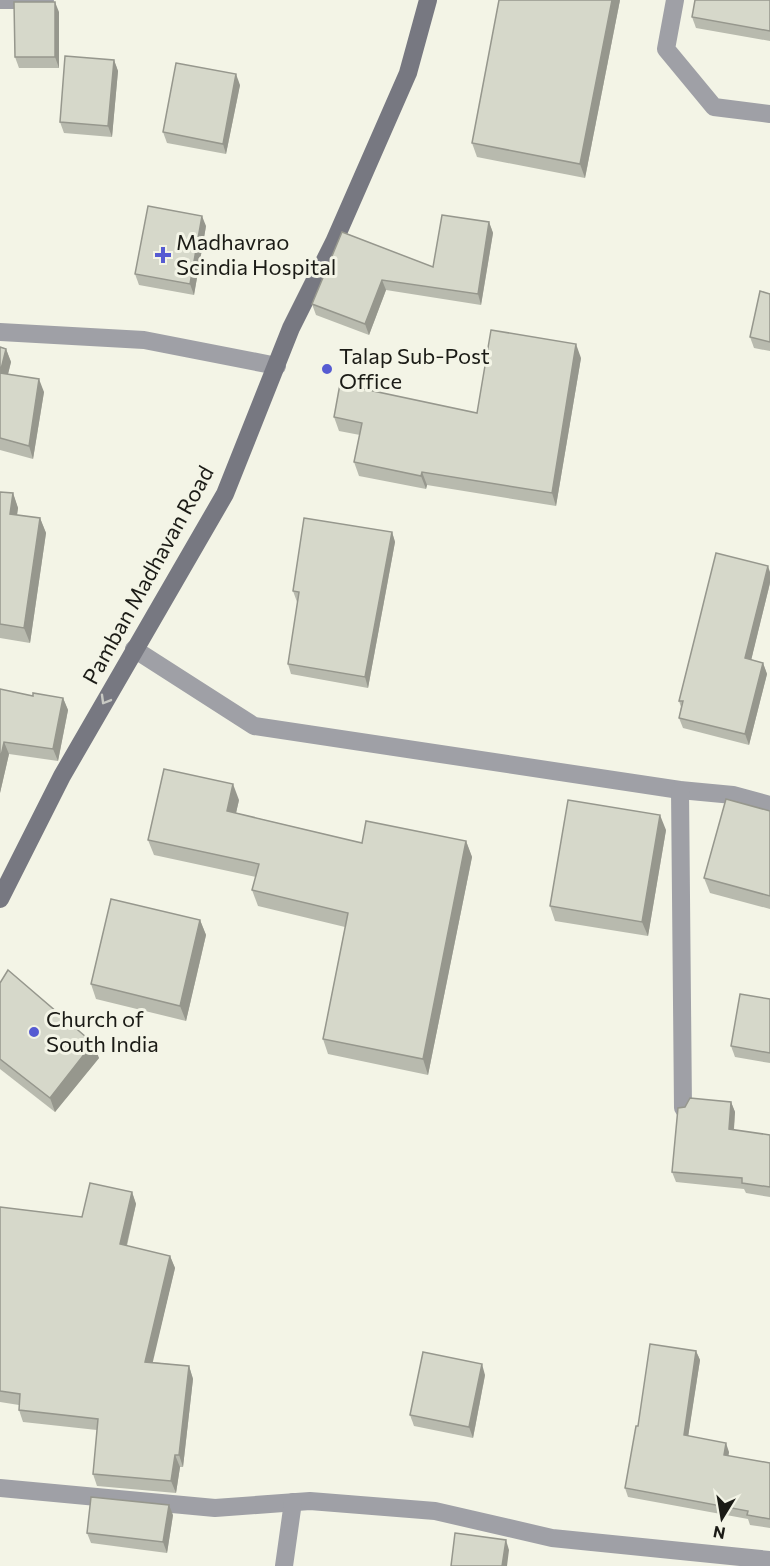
<svg xmlns="http://www.w3.org/2000/svg" width="770" height="1566" font-family="Commissioner,sans-serif">
	<style>
		.lines { fill: none; stroke-linecap: round; stroke-linejoin: round }
		.street { stroke: #9fa0a6; stroke-width: 18 }
		.secondary { stroke: #777881; stroke-width: 18 }
		.wall { fill: #b8baae }
		.shaded-wall { fill: #96978d }
		.building { fill: #d6d8ca; stroke: #96978d; stroke-width: 1.5 }
		.oneway { stroke: #c8c9c3 }
		.poi-dot { fill: #565bd2; stroke: #f3f4e6; stroke-width: 2 }
		.labels { text-anchor: middle; stroke-width: 6; stroke-linejoin: round; paint-order: stroke }
		.poi-label { font-size: 22px; fill: #1b1b16; stroke: #f3f4e6; text-anchor: start }
		.street-label { font-size: 22px; fill: #1b1b16; stroke: #f3f4e6 }
	</style>
	<rect width="100%" height="100%" fill="#f3f4e6"/>
	<g class="lines">
		<g class="street">
			<path d="M0 0H45"/>
			<path d="M675 0 666 49 714 107 770 114"/>
			<path d="M0 332 144 340 277 366"/>
			<path d="M134 649 254 726 680 790 733 795 770 805"/>
			<path d="M680 790 683 1108"/>
			<path d="M0 1488 215 1508 310 1501 435 1511 552 1538 770 1560"/>
			<path d="M284 1566 293 1502"/>
		</g>
		<path class="secondary" d="M0 899 62 776 225 494 291 328 334 242 408 73 428 0"/>
	</g>
	<g class="wall">
		<path d="M620 0 585 178 477 157 472 143Z"/>
		<path d="M770 0V41L696 28 692 17Z"/>
		<path d="M59 12V68H19L15 57Z"/>
		<path d="M114 60 118 71 112 137 64 133 60 122Z"/>
		<path d="M240 85 226 154 167 143 163 132Z"/>
		<path d="M489 222 493 233 481 305 386 290 369 335 316 315 312 304 342 232 433 267Z"/>
		<path d="M206 226 194 295 139 285 135 274Z"/>
		<path d="M770 294V351L754 348 750 337Z"/>
		<path d="M0 347 6 349 11 362 8 374 44 392 33 459 0 450Z"/>
		<path d="M581 358 556 506 427 485 426 489 359 476 354 462 360 435 339 431 334 417 477 413Z"/>
		<path d="M0 492 13 493 18 508 17 515 40 518 46 533 30 643 0 638Z"/>
		<path d="M392 532 395 542 368 688 291 674 288 664 298 602H297L293 591Z"/>
		<path d="M770 583 751 660 763 663 767 674 749 745 683 728 679 718 681 707 679 701Z"/>
		<path d="M0 689 33 696 63 698 68 710 58 761 9 754 0 793Z"/>
		<path d="M239 800 236 813 362 843 466 841 472 857 428 1075 328 1054 323 1039 345 927 258 906 252 890 256 877 154 855 148 840Z"/>
		<path d="M770 811V909L710 893 704 878Z"/>
		<path d="M666 830 648 936 555 921 550 906Z"/>
		<path d="M200 920 206 935 186 1021 96 999 91 984Z"/>
		<path d="M0 983 99 1058 55 1112 0 1069Z"/>
		<path d="M770 999V1063L735 1057 731 1046Z"/>
		<path d="M731 1102 735 1112 734 1130 770 1135V1197L746 1193 744 1189 676 1182 672 1172Z"/>
		<path d="M132 1192 136 1204 127 1246 170 1256 175 1268 152 1362 189 1366 193 1379 183 1467H180L176 1493 97 1486 93 1474 97 1430 23 1422 19 1410V1405L0 1402V1207L82 1217Z"/>
		<path d="M696 1351 700 1360 688 1436 729 1452 728 1456 770 1463V1528L750 1525 748 1519 628 1497 625 1488 638 1426Z"/>
		<path d="M485 1375 473 1438 414 1426 410 1415Z"/>
		<path d="M173 1515 167 1553 91 1543 87 1533Z"/>
	</g>
	<g class="shaded-wall">
		<path d="M612 0H620L585 178 580 164Z"/>
		<path d="M55 2 59 12V68L55 57Z"/>
		<path d="M114 60 118 71 112 137 108 126Z"/>
		<path d="M236 74 240 85 226 154 223 144Z"/>
		<path d="M202 216 206 226 194 295 190 284Z"/>
		<path d="M489 222 493 233 481 305 478 294Z"/>
		<path d="M382 280 386 290 369 335 365 324Z"/>
		<path d="M576 344 581 358 556 506 552 493Z"/>
		<path d="M6 349 11 362 5 386 0 373Z"/>
		<path d="M39 379 44 392 33 459 29 446Z"/>
		<path d="M422 472 427 485 426 489 421 476Z"/>
		<path d="M13 493 18 508 15 528 10 514Z"/>
		<path d="M40 518 46 533 30 643 24 628Z"/>
		<path d="M392 532 395 542 368 688 365 677Z"/>
		<path d="M768 566 770 572V583L749 669 745 658Z"/>
		<path d="M763 663 767 674 749 745 745 734Z"/>
		<path d="M63 698 68 710 58 761 53 749Z"/>
		<path d="M4 742 9 754 0 793V761Z"/>
		<path d="M233 784 239 800 233 826 227 811Z"/>
		<path d="M660 815 666 830 648 936 642 922Z"/>
		<path d="M466 841 472 857 428 1075 423 1059Z"/>
		<path d="M200 920 206 935 186 1021 180 1006Z"/>
		<path d="M93 1043 99 1058 55 1112 50 1098Z"/>
		<path d="M731 1102 735 1112 733 1140 729 1129Z"/>
		<path d="M132 1192 136 1204 124 1256 120 1244Z"/>
		<path d="M170 1256 175 1268 150 1374 145 1362Z"/>
		<path d="M696 1351 700 1360 687 1444 684 1435Z"/>
		<path d="M482 1364 485 1375 473 1438 469 1427Z"/>
		<path d="M189 1366 193 1379 183 1467 179 1455Z"/>
		<path d="M726 1443 729 1452 727 1464 724 1455Z"/>
		<path d="M175 1455 180 1467 176 1493 171 1481Z"/>
		<path d="M169 1505 173 1515 167 1553 163 1542Z"/>
		<path d="M506 1540 509 1550 507 1566H502Z"/>
	</g>
	<g class="building">
		<path d="M499 0H612L580 164 472 143Z"/>
		<path d="M695 0H770V31L692 17Z"/>
		<path d="M14 2H55V57H15Z"/>
		<path d="M65 56 114 60 108 126 60 122Z"/>
		<path d="M176 63 236 74 223 144 163 132Z"/>
		<path d="M148 206 202 216 190 284 135 274Z"/>
		<path d="M442 215 489 222 478 294 382 280 365 324 312 304 342 232 433 267Z"/>
		<path d="M760 291 770 294V342L750 337Z"/>
		<path d="M491 330 576 344 552 493 422 472 421 476 354 462 362 423 334 417 340 384 477 413Z"/>
		<path d="M0 347 6 349 0 373 39 379 29 446 0 438Z"/>
		<path d="M0 492 13 493 10 514 40 518 24 628 0 624Z"/>
		<path d="M304 518 392 532 365 677 288 664 299 592 293 591Z"/>
		<path d="M716 553 768 566 745 658 763 663 745 734 679 718 683 701H679Z"/>
		<path d="M0 689 33 696V693L63 698 53 749 4 742 0 761Z"/>
		<path d="M164 769 233 784 227 811 362 843 366 821 466 841 423 1059 323 1039 348 913 252 890 259 864 148 840Z"/>
		<path d="M726 799 770 811V896L704 878Z"/>
		<path d="M568 800 660 815 642 922 550 906Z"/>
		<path d="M111 899 200 920 180 1006 91 984Z"/>
		<path d="M8 970 93 1043 50 1098 0 1059V983Z"/>
		<path d="M740 994 770 999V1053L731 1046Z"/>
		<path d="M690 1098 731 1102 729 1129 770 1135V1187L742 1183V1178L672 1172 678 1108 685 1107Z"/>
		<path d="M90 1183 132 1192 120 1244 170 1256 145 1362 189 1366 179 1455H175L171 1481 93 1474 98 1419 19 1410 20 1394 0 1391V1207L82 1217Z"/>
		<path d="M650 1344 696 1351 684 1435 726 1443 724 1455 770 1463V1519L747 1515 748 1511 625 1488 636 1426H638Z"/>
		<path d="M423 1352 482 1364 469 1427 410 1415Z"/>
		<path d="M91 1497 169 1505 163 1542 87 1533Z"/>
		<path d="M455 1533 506 1540 502 1566H451Z"/>
	</g>
	<defs><path id="oneway-chevron" d="M-2-3.5L2.5 0L-2 3.5" fill="none" stroke-width="1.6" stroke-linecap="round" stroke-linejoin="round" transform="scale(1.5)"/></defs>
	<use class="oneway" href="#oneway-chevron" transform="translate(105 700) rotate(120)"/>
	<g class="poi-dot">
		<path d="M160 246h6v6h6v6h-6v6h-6v-6h-6v-6h6z"/>
		<circle cx="327" cy="369" r="6"/>
		<circle cx="34" cy="1032" r="6"/>
	</g>
	<g class="labels">
		<g class="poi-label">
			<text x="176" y="250">Madhavrao<tspan x="176" dy="25">Scindia Hospital</tspan></text>
			<text x="339" y="364">Talap Sub-Post<tspan x="339" dy="25">Office</tspan></text>
			<text x="46" y="1027">Church of<tspan x="46" dy="25">South India</tspan></text>
		</g>
		<g class="street-label">
			<text transform="translate(148 575) rotate(-61)" y="8">Pamban Madhavan Road</text>
		</g>
	</g>
	<g transform="translate(722 1518) rotate(191)" stroke="#f3f4e6" stroke-width="4.5" paint-order="stroke">
	<path d="M0-4.5L10 22L0 15L-10 22Z" fill="#1b1b16"/>
	<text y="-9" font-size="16" font-weight="bold" text-anchor="middle" fill="#1b1b16">N</text>
	</g>
</svg>
